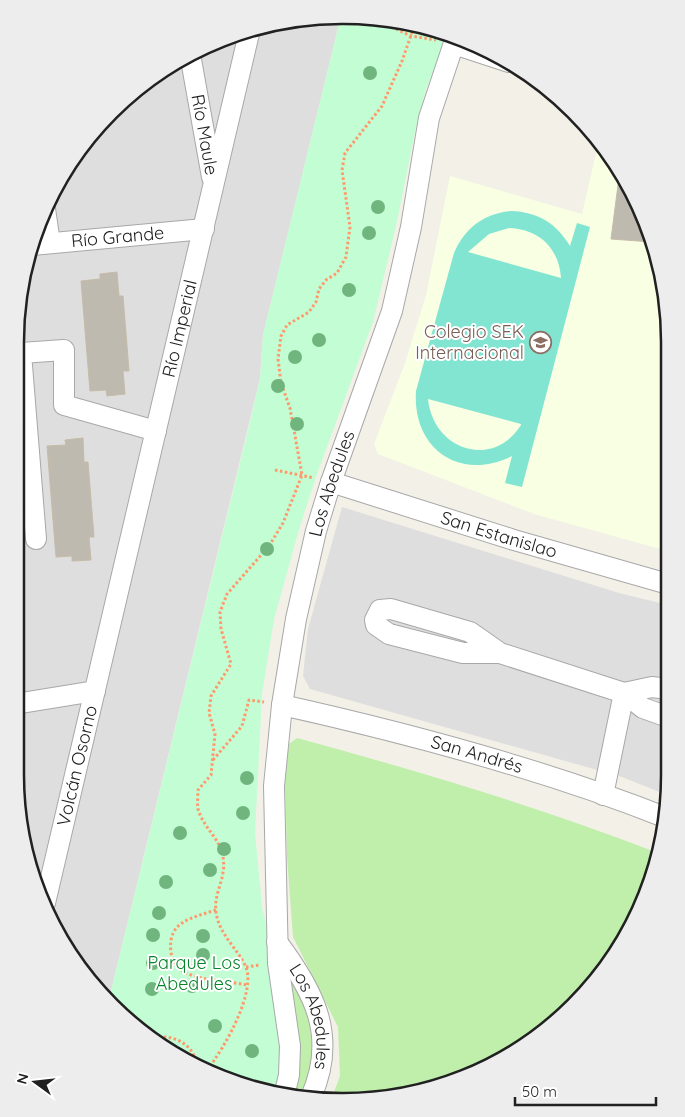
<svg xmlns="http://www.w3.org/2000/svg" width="685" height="1117" font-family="Quicksand,sans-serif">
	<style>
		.residential { fill: #dfdede }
		.education { fill: #f9ffe3 }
		.grass { fill: #bfefab }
		.park { fill: #c3fdd3 }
		.pitch { fill: #81e5d2; fill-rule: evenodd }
		.building { fill: #bfbab0; stroke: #c5bba8 }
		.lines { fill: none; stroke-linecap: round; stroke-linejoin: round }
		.minor-casing { stroke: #a8a8a8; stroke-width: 22 }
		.path { stroke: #ff986b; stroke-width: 3; stroke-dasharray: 2.5 2.5; stroke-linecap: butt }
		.minor { stroke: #fff; stroke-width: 20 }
		.tree { fill: #70b57e }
		.labels { text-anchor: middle; stroke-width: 4; stroke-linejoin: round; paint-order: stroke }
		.street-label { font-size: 18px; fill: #212121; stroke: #fff }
		.education-label { font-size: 18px; fill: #785e54; stroke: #fff; text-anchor: end }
		.park-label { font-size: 18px; fill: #058429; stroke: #fff }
		.rim { fill: none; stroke: #212121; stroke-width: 2.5 }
	</style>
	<rect width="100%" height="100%" fill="#f2f0e7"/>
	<g class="residential">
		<path d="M341 16 263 335 260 378 109 999 83 974 32 880 15 774 18 300 40 217 83 143 126 96 178 59 237 32 299 18Z"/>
		<path d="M342 507 619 593 668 605 667 795 622 777 310 689 303 676 308 629Z"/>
	</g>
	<path class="education" d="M599 140 626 179 659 257 669 321 668 546 660 549 534 514 378 454 374 444 405 363 426 295 450 176 582 214Z"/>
	<g class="grass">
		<path d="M297 738C418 771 540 807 658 853L645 900 602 974 525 1047 448 1085 342 1102 331 1100 340 1076 338 1027 293 937 287 857 285 781 289 744Z"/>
		<path d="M285 966 309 1015 313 1058 302 1095 295 1094C308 1064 292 999 285 966Z"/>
	</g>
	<path class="park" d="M341 16C377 15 415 22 449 34L426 89 415 132 396 226 373 322 317 474 300 526 274 619 262 694 255 833 262 907 271 945 281 1021 279 1092 238 1085 160 1047 109 999 251 418 260 378 263 335Z"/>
	<path class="pitch" d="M511 211C538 212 556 223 570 246L577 223 590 227 522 487 505 483 512 456C460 482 412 449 416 391L454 253C465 228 483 214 511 211ZM509 228C539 229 559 248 561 278L468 252 489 234ZM428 399 521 424V425C493 470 433 450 428 399Z"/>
	<g class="building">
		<path d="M620 170 626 179 652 242 611 239Z"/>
		<path d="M117 272 119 296H123L129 371H123L125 394 107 396 106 390 90 391 81 281 100 279V274Z"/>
		<path d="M83 438 84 462H88L94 537H89L91 560 72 561V556L56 557 47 446 66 445 65 440Z"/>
	</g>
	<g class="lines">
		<defs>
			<g id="minor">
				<path d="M454 44 509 62"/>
				<path id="s1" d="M190 54 212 177"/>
				<path d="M45 209 50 243"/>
				<path id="s2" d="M32 245 204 229"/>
				<path id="s3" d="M331 482 514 540 668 584"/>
				<path d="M36 539 21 353 64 350V405L156 431"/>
				<path d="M500 653H463L389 634 376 625 375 620 380 610 391 609 470 632 500 653 624 693 643 708 668 717"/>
				<path d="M15 704 95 691"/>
				<path id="s4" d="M282 705C412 734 543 769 667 818"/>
				<path d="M603 795 624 693 652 687 668 689"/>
				<path id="s5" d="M45 903 250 29"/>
				<path id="s6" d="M277 942C314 991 338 1036 311 1097"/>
				<path id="s7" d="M285 1092 289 1075 290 1046 278 963 274 786 282 705 296 619 316 531 331 482 392 311 411 227 429 118 456 37"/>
			</g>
		</defs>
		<use href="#minor" class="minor-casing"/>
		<g class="path">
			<path d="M396 29 411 36 436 40"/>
			<path d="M275 470 314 478"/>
			<path d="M213 760 242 726 249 700 264 702"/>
			<path d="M216 910C192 918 167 921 171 952 172 961 178 969 186 973 204 981 228 981 247 985"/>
			<path d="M246 967 260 965"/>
			<path d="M157 1043 161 1037C177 1036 195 1047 196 1064"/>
			<path d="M207 1070C223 1050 258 991 245 965 236 947 219 934 216 912 213 890 230 876 221 849 215 835 202 824 198 809 197 803 198 796 198 790L211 775 215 734 209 713 211 696 231 664 221 629 220 612 227 594 269 546 283 523 302 475 290 408 281 383 278 359 281 336 287 325 309 312 316 302 319 289 326 280 337 273 346 257 350 227 342 170 345 153 382 106 402 61 415 24"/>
		</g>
		<use href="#minor" class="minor"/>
	</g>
	<g class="tree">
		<circle cx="370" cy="73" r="7"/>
		<circle cx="378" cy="207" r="7"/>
		<circle cx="369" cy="233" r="7"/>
		<circle cx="349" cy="290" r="7"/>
		<circle cx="319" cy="340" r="7"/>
		<circle cx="295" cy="357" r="7"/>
		<circle cx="278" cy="386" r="7"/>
		<circle cx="297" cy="424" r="7"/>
		<circle cx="267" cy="549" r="7"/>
		<circle cx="247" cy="778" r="7"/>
		<circle cx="243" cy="813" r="7"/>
		<circle cx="180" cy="833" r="7"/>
		<circle cx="224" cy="849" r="7"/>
		<circle cx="210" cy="870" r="7"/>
		<circle cx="166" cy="882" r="7"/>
		<circle cx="159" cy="913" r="7"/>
		<circle cx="153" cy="935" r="7"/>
		<circle cx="203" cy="936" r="7"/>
		<circle cx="203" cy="955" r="7"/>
		<circle cx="153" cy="963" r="7"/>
		<circle cx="192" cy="986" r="7"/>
		<circle cx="152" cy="989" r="7"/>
		<circle cx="215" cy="1026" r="7"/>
		<circle cx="252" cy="1051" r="7"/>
	</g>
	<defs>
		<symbol id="school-ring" viewBox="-11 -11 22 22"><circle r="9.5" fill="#fff" stroke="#8d6e63" stroke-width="1.5"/><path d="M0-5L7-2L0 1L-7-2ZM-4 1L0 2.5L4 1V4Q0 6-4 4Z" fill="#8d6e63"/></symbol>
	</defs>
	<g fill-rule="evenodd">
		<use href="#school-ring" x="528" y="330" width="25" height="25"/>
	</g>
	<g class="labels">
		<g class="street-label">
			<text dy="6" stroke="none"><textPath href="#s1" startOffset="82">Río Maule</textPath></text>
			<text dy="6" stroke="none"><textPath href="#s2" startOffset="86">Río Grande</textPath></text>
			<text dy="6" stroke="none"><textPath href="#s5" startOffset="590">Río Imperial</textPath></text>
			<text dy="6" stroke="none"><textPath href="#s7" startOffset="616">Los Abedules</textPath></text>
			<text dy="6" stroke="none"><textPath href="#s3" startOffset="176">San Estanislao</textPath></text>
			<text dy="6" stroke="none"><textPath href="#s4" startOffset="201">San Andrés</textPath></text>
			<text dy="6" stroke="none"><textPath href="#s5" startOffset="141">Volcán Osorno</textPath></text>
			<text dy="6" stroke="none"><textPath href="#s6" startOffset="84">Los Abedules</textPath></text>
		</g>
		<g class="education-label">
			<text x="524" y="338">Colegio SEK<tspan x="524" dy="21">Internacional</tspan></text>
		</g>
		<g class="park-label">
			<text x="194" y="969">Parque Los<tspan x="194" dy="21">Abedules</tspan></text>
		</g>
	</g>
	<path d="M0 0H685V1117H0ZM342 24H343A318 318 0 0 1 661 342V775A318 318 0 0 1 343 1093H342A318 318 0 0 1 24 775V342A318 318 0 0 1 342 24Z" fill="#ededed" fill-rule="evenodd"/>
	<path class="rim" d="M342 24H343A318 318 0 0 1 661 342V775A318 318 0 0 1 343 1093H342A318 318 0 0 1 24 775V342A318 318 0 0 1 342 24Z"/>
	<g transform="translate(35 1082) rotate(285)" stroke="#ffffff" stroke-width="4" paint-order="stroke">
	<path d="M0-4L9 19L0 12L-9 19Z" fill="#212121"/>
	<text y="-8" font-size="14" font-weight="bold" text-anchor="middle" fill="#212121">N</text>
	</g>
	<path d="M515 1097v8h141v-8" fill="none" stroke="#212121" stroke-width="2.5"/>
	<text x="522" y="1097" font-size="15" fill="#212121" stroke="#ffffff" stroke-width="4" paint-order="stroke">50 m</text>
</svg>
